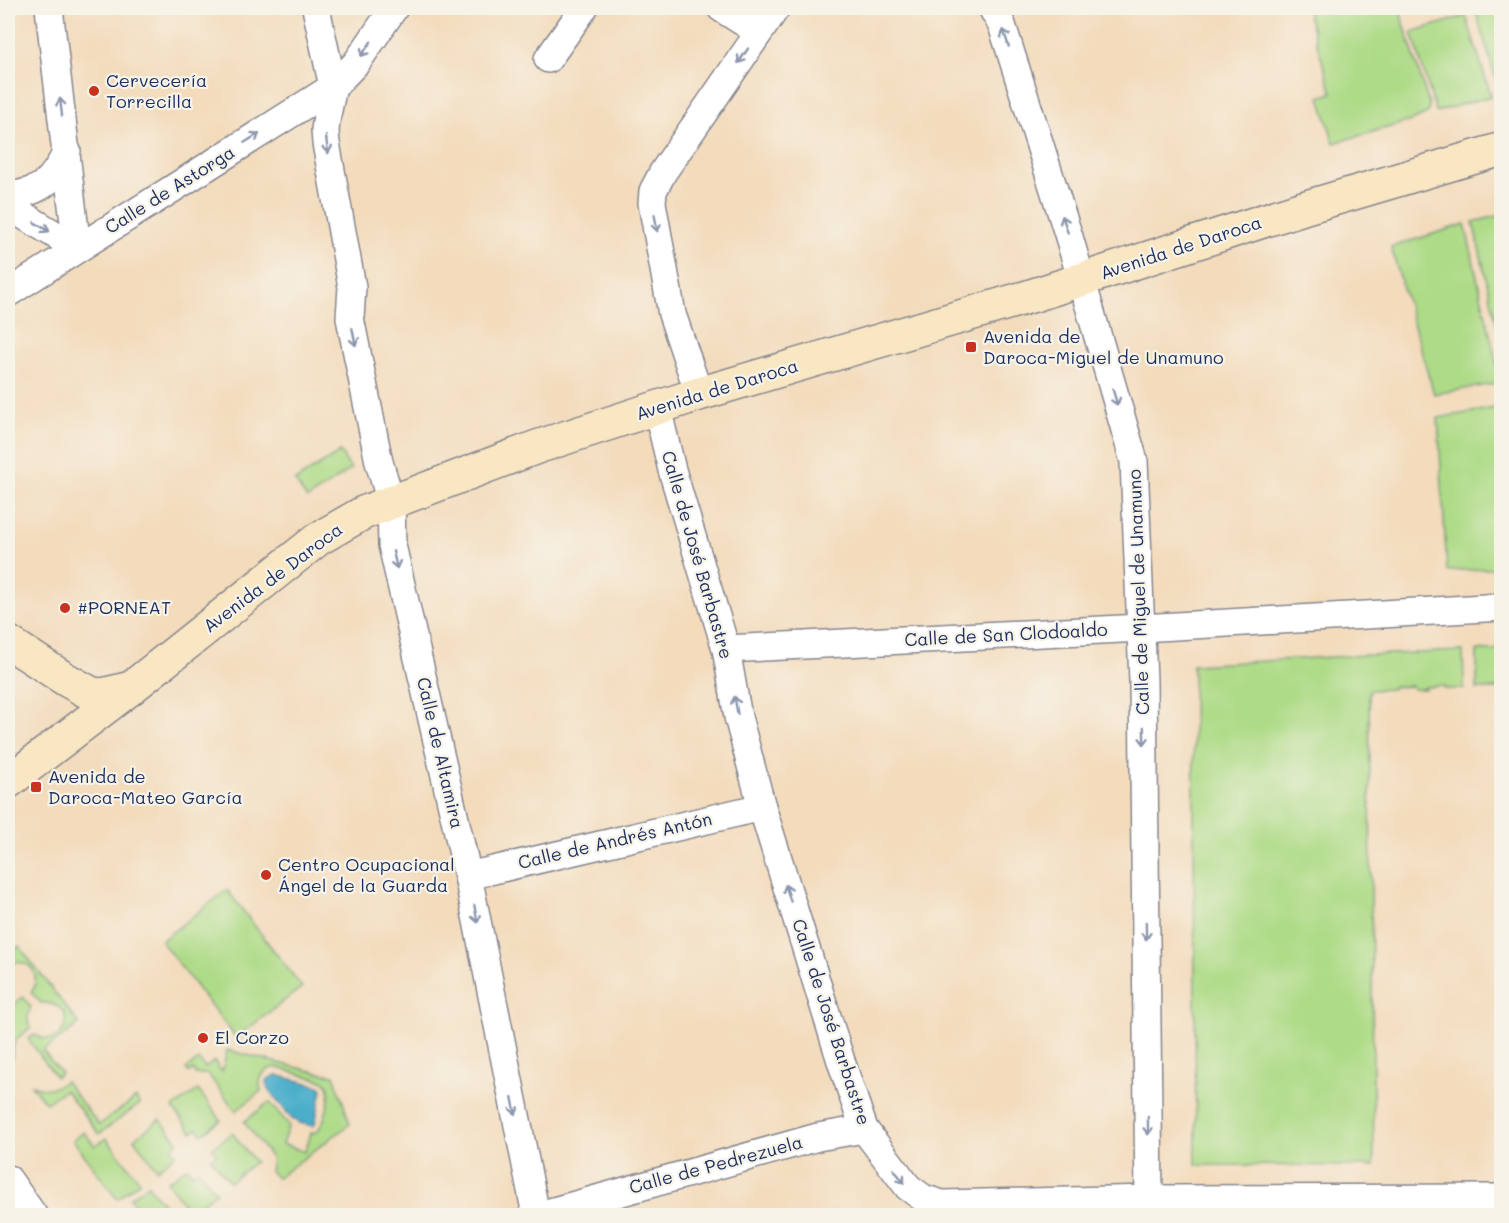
<svg xmlns="http://www.w3.org/2000/svg" width="1509" height="1223" font-family="Mali,sans-serif">
	<style>
		.green { fill: #aedb87; stroke: #648572; stroke-width: 1.5 }
		.water { fill: #4bafca; stroke: #336f94; stroke-width: 1.5 }
		.lines { fill: none; stroke-linecap: round; stroke-linejoin: round }
		.street-casing { stroke: #87858d; stroke-width: 30 }
		.secondary-casing { stroke: #87858d; stroke-width: 36 }
		.street { stroke: #fff; stroke-width: 27 }
		.secondary { stroke: #f9e7c3; stroke-width: 33 }
		.oneway { stroke: #8d97ae }
		.poi-dot { fill: #c8321e; stroke: #f7f3e8; stroke-width: 2 }
		.labels { text-anchor: middle; stroke-width: 4.5; stroke-linejoin: round; paint-order: stroke }
		.poi-label { font-size: 18px; fill: #1b2f5e; stroke: #f7f3e8; text-anchor: start }
		.street-label { font-size: 18px; fill: #1b2f5e; stroke: #f7f3e8 }
	</style>
	<rect width="100%" height="100%" fill="#f7f3e8"/>
	<filter id="ink" filterUnits="userSpaceOnUse"><feTurbulence type="fractalNoise" baseFrequency=".0167" numOctaves="2"/><feDisplacementMap in="SourceGraphic" scale="12" xChannelSelector="R" yChannelSelector="G"/><feConvolveMatrix kernelMatrix="1 2 1 2 8 2 1 2 1" color-interpolation-filters="sRGB"/></filter>
	<filter id="wash" filterUnits="userSpaceOnUse"><feTurbulence type="fractalNoise" baseFrequency=".008" numOctaves="4" result="noise"/><feDisplacementMap in="SourceGraphic" scale="24" xChannelSelector="R" yChannelSelector="G"/><feGaussianBlur stdDeviation="1.35" result="paint"/><feColorMatrix in="noise" values="0 0 0 0 0 0 0 0 0 0 0 0 0 0 0 0 0 1.4 0 .05"/><feComposite in="paint" operator="in"/></filter>
	<g filter="url(#wash)">
		<rect width="100%" height="100%" fill="#f3dbbc"/>
		<g class="green">
			<path d="M1306 8H1399L1429 104C1431 114 1422 116 1414 120L1334 143 1320 97 1332 93Z"/>
			<path d="M1475 8H1496L1501 26 1502 93H1500Z"/>
			<path d="M1466 16 1491 96 1436 112 1412 32Z"/>
			<path d="M1501 215 1502 332 1499 333 1473 222Z"/>
			<path d="M1465 224 1501 383 1434 394 1391 247Z"/>
			<path d="M1501 407V568L1447 571 1438 418Z"/>
			<path d="M340 452 351 469 307 499 295 481Z"/>
			<path d="M1501 649V686H1497V689H1477V651Z"/>
			<path d="M1463 651 1464 689H1445L1444 686 1425 687V689H1413L1412 686 1393 687V689L1369 690 1374 1166 1196 1165 1193 665 1368 655Z"/>
			<path d="M227 890 302 987 236 1038 161 941Z"/>
			<path d="M19 946 79 1024 43 1051 61 1073 56 1077 28 1039 34 1035C38 1037 44 1039 48 1039 70 1037 75 1002 41 1003L31 992C39 983 36 966 23 963 18 961 13 963 8 964V955Z"/>
			<path d="M23 997 31 1007C27 1015 27 1020 30 1028 15 1039 13 1040 12 1059L8 1053V1009Z"/>
			<path d="M227 1050 319 1073 334 1075 350 1124 277 1178 270 1171 272 1159 244 1122 269 1102 289 1125 282 1144 305 1152 311 1133 316 1132C324 1126 331 1099 329 1089 328 1084 328 1085 324 1081L275 1067C262 1070 258 1079 261 1091L236 1111 208 1074H195L193 1070 189 1073 186 1069 199 1060 205 1068 214 1061 222 1072Z"/>
			<path d="M65 1081 99 1125 136 1098 140 1104 99 1134 65 1090 46 1103 31 1085C47 1089 51 1091 65 1081Z"/>
			<path d="M198 1090 221 1120 202 1134 197 1128 192 1132 173 1108Z"/>
			<path d="M160 1119 178 1142 172 1148 176 1154 157 1169 134 1139Z"/>
			<path d="M84 1132 95 1146 106 1138 140 1181 117 1199 73 1140Z"/>
			<path d="M232 1133 255 1162 230 1182 211 1158 217 1153 212 1148Z"/>
			<path d="M187 1167 192 1174 198 1169 216 1192 190 1212 167 1182Z"/>
			<path d="M148 1185 172 1215H143L130 1198Z"/>
		</g>
		<path class="water" d="M276 1075 319 1086 322 1089 315 1124 313 1126 300 1123 292 1119 268 1089 267 1082 268 1079Z"/>
	</g>
	<g filter="url(#ink)">
		<g class="lines">
			<defs>
				<g id="street">
					<path d="M49 8 77 248"/>
					<path d="M316 8 333 87 327 115 325 130 326 143 352 287 350 318 379 462 391 502 392 545 468 876 536 1215"/>
					<path d="M721 8 759 32"/>
					<path d="M992 8 1002 25 1069 237 1134 461 1143 681 1149 1199"/>
					<path d="M548 59 584 8"/>
					<path d="M8 196C42 192 53 181 67 151"/>
					<path d="M8 206 77 248"/>
					<path d="M8 293 333 87 357 62 394 8"/>
					<path d="M699 394 672 314 652 203 653 191 663 172 776 8"/>
					<path d="M657 408 672 470 726 649 738 717 762 807 841 1061 864 1129 908 1187 923 1198 942 1204 1149 1199 1502 1198"/>
					<path d="M726 649 1141 628 1502 607"/>
					<path d="M468 876 762 807"/>
					<path d="M8 1179 34 1216"/>
					<path d="M536 1216 818 1137 864 1129"/>
				</g>
				<g id="secondary">
					<path d="M8 642 65 679 92 694 102 695 131 688"/>
					<path d="M8 782 131 688 318 539 363 513 537 447 699 394 1031 296 1303 208 1502 149"/>
				</g>
			</defs>
			<use href="#street" class="street-casing"/>
			<use href="#secondary" class="secondary-casing"/>
			<use href="#street" class="street"/>
			<use href="#secondary" class="secondary"/>
		</g>
		<defs><path id="oneway-shaft" d="M-6 0H5M1.5-3L5.5 0L1.5 3" fill="none" stroke-width="1.6" stroke-linecap="round" stroke-linejoin="round" transform="scale(1.5)"/></defs>
		<g class="oneway">
			<use href="#oneway-shaft" transform="translate(1006 38) rotate(-108)"/>
			<use href="#oneway-shaft" transform="translate(366 49) rotate(125)"/>
			<use href="#oneway-shaft" transform="translate(743 56) rotate(124)"/>
			<use href="#oneway-shaft" transform="translate(61 107) rotate(-97)"/>
			<use href="#oneway-shaft" transform="translate(252 138) rotate(-32)"/>
			<use href="#oneway-shaft" transform="translate(327 145) rotate(83)"/>
			<use href="#oneway-shaft" transform="translate(656 223) rotate(80)"/>
			<use href="#oneway-shaft" transform="translate(1065 224) rotate(-108)"/>
			<use href="#oneway-shaft" transform="translate(42 227) rotate(31)"/>
			<use href="#oneway-shaft" transform="translate(354 337) rotate(79)"/>
			<use href="#oneway-shaft" transform="translate(1115 397) rotate(73)"/>
			<use href="#oneway-shaft" transform="translate(395 560) rotate(77)"/>
			<use href="#oneway-shaft" transform="translate(736 705) rotate(-100)"/>
			<use href="#oneway-shaft" transform="translate(1144 736) rotate(89)"/>
			<use href="#oneway-shaft" transform="translate(788 893) rotate(-107)"/>
			<use href="#oneway-shaft" transform="translate(476 914) rotate(79)"/>
			<use href="#oneway-shaft" transform="translate(1146 931) rotate(89)"/>
			<use href="#oneway-shaft" transform="translate(514 1106) rotate(79)"/>
			<use href="#oneway-shaft" transform="translate(1148 1126) rotate(89)"/>
			<use href="#oneway-shaft" transform="translate(899 1176) rotate(52)"/>
		</g>
	</g>
	<g class="poi-dot">
		<circle cx="94" cy="91" r="6"/>
		<rect x="965" y="341" width="12" height="12" rx="3"/>
		<circle cx="65" cy="608" r="6"/>
		<rect x="30" y="781" width="12" height="12" rx="3"/>
		<circle cx="266" cy="875" r="6"/>
		<circle cx="203" cy="1038" r="6"/>
	</g>
	<g class="labels">
		<g class="poi-label">
			<text x="106" y="87">Cervecería<tspan x="106" dy="21">Torrecilla</tspan></text>
			<text x="983" y="343">Avenida de<tspan x="983" dy="21">Daroca-Miguel de Unamuno</tspan></text>
			<text x="77" y="614">#PORNEAT</text>
			<text x="48" y="783">Avenida de<tspan x="48" dy="21">Daroca-Mateo García</tspan></text>
			<text x="278" y="871">Centro Ocupacional<tspan x="278" dy="21">Ángel de la Guarda</tspan></text>
			<text x="215" y="1044">El Corzo</text>
		</g>
		<g class="street-label">
			<text transform="translate(170 190) rotate(-32)" y="6">Calle de Astorga</text>
			<text transform="translate(1181 248) rotate(-18)" y="6">Avenida de Daroca</text>
			<text transform="translate(717 390) rotate(-17)" y="6">Avenida de Daroca</text>
			<text transform="translate(697 555) rotate(74)" y="6">Calle de José Barbastre</text>
			<text transform="translate(273 578) rotate(-37)" y="6">Avenida de Daroca</text>
			<text transform="translate(1139 592) rotate(-92)" y="6">Calle de Miguel de Unamuno</text>
			<text transform="translate(1006 635) rotate(-3)" y="6">Calle de San Clodoaldo</text>
			<text transform="translate(440 753) rotate(77)" y="6">Calle de Altamira</text>
			<text transform="translate(615 841) rotate(-13)" y="6">Calle de Andrés Antón</text>
			<text transform="translate(831 1022) rotate(72)" y="6">Calle de José Barbastre</text>
			<text transform="translate(716 1165) rotate(-15)" y="6">Calle de Pedrezuela</text>
		</g>
	</g>
	<rect width="1509" height="1223" fill="none" stroke="#f7f3e8" stroke-width="30"/>
</svg>
